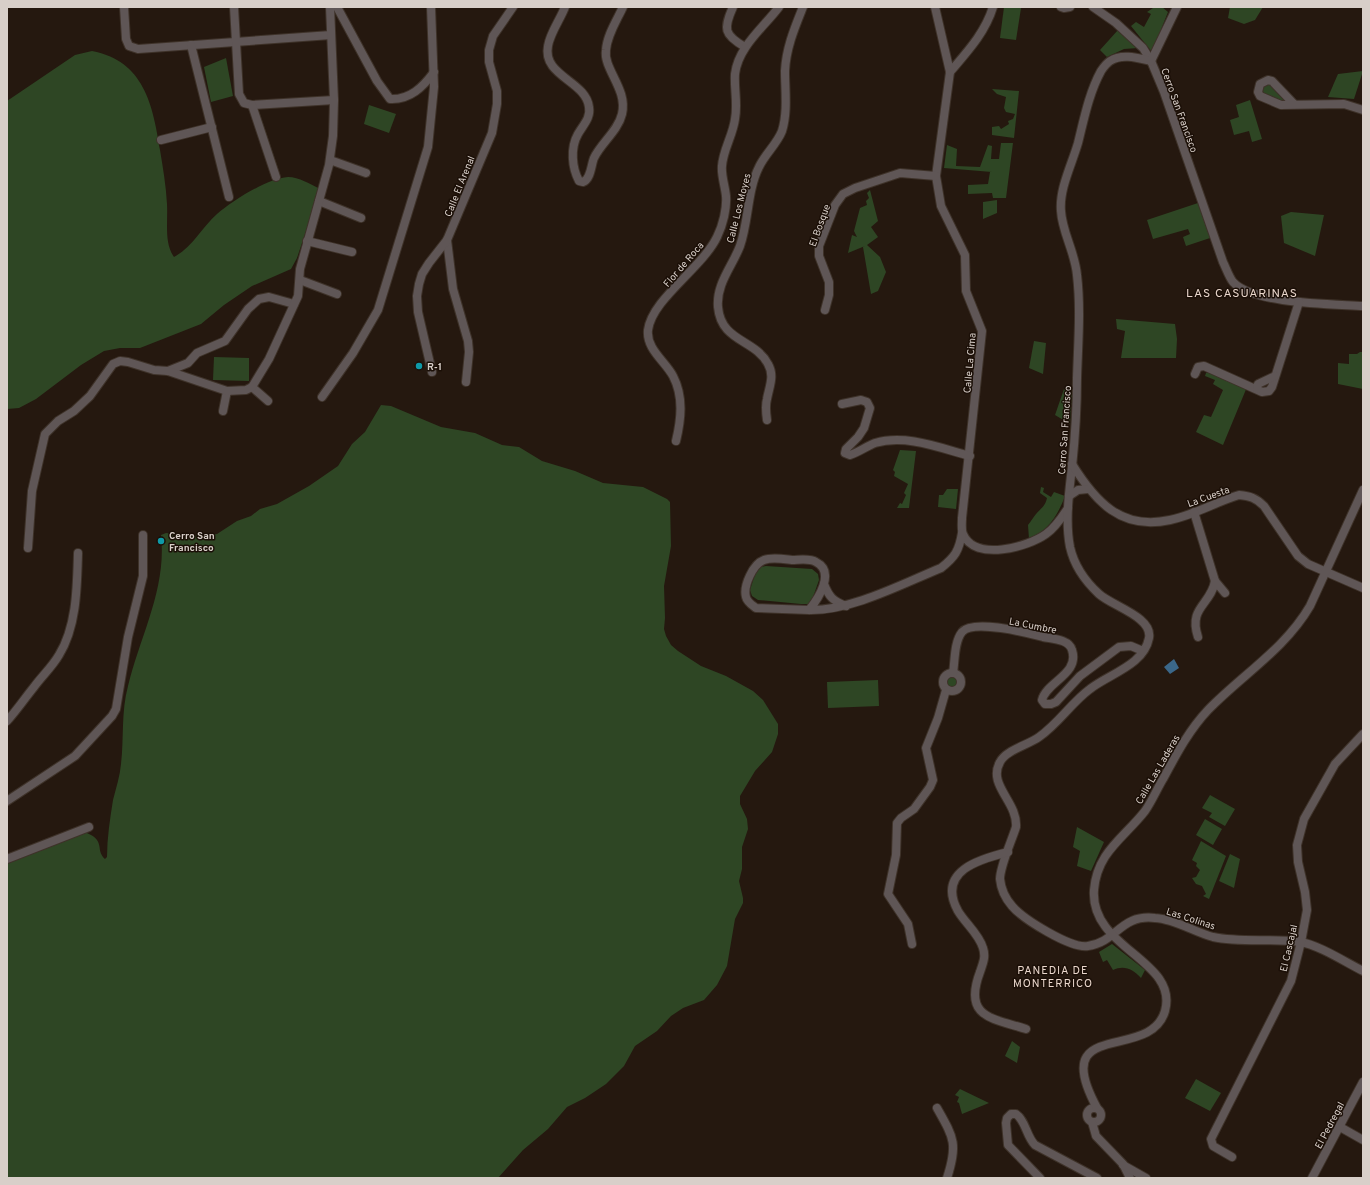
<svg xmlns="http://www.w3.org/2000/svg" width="1370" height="1185" font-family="Overpass,sans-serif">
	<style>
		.green { fill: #2e4624 }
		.water { fill: #3b6789 }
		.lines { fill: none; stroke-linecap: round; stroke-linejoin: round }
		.minor-casing { stroke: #3e3229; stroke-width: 10 }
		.minor { stroke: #5f5656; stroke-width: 8 }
		.culture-dot { fill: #0f9aa8; stroke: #1b0f07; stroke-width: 1.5 }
		.labels { text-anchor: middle; stroke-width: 3; stroke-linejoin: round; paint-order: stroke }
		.street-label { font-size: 10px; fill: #d8cfc9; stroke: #1b0f07 }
		.poi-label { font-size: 10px; font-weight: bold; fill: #d8cfc9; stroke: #1b0f07; text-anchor: start }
		.neighbourhood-label { font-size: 11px; letter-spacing: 1px; fill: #ebd8cd; stroke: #1b0f07 }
		.quarter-label { font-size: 12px; letter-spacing: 1px; fill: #ebd8cd; stroke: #1b0f07 }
	</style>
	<rect width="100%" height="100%" fill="#25180f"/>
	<g class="green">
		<path d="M1004 7 1021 8 1016 40 1000 38Z"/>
		<path d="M1162 7 1168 12 1152 52 1131 26 1136 22 1144 27 1151 14 1147 12 1153 8Z"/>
		<path d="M1230 7H1263L1255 20 1244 24 1228 18Z"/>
		<path d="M1118 30 1138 48 1124 49 1107 57 1100 50Z"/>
		<path d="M92 51C144 61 153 105 160 150 163 168 166 186 167 204 168 222 164 243 174 257 193 247 202 227 217 214 232 201 268 178 288 177 299 177 310 184 320 189L297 258 291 269 252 286 224 305 201 324 140 348H120L104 351 81 365 36 399 19 408 7 409V101L75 55Z"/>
		<path d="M226 58 233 96 211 102 204 67Z"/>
		<path d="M1363 71 1354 99 1328 97 1338 74Z"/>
		<path d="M1268 80 1294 104 1264 99 1258 88Z"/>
		<path d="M992 89 1019 91 1014 138 992 135V127L999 126 1001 129 1009 124 1008 121 1013 119 1015 114 1006 112 1004 108 1006 97 997 94Z"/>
		<path d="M1250 100 1262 139 1252 142 1249 131 1234 135 1230 120 1239 117 1236 105Z"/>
		<path d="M369 105 396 114 389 133 364 124Z"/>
		<path d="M1001 143H1013L1006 198H993L992 193 968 194V185L988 184 990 172H992L944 168 947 145 957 149 956 166 980 167 988 145 992 146 991 159H999Z"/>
		<path d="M870 190 878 221 871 227 878 237 867 245 880 257 886 272 878 291 871 294 863 247 865 246 848 253 852 235 857 237 854 231 860 208 867 205 866 201 869 198 867 193Z"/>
		<path d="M997 200V213L983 219V202Z"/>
		<path d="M1198 203 1210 238 1186 246 1183 237 1190 234 1188 229 1153 239 1147 220Z"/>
		<path d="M1291 212 1324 215 1315 256 1284 243 1281 216Z"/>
		<path d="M1116 319 1175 324 1177 339 1176 358H1121L1125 331 1117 329Z"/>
		<path d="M1034 341 1046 343 1043 374 1029 368Z"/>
		<path d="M1360 352H1363V389L1338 384V363L1349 364V354H1357Z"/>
		<path d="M214 357 249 358V381L213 380Z"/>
		<path d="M1210 371 1247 387 1223 445 1196 432 1204 415 1211 417 1223 390 1213 384 1215 380 1205 376 1206 373Z"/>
		<path d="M1064 389 1072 392 1070 424 1055 415Z"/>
		<path d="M381 405 391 406 441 427 475 433 502 445 519 447 542 461 575 471 603 483 643 487 667 499 670 502 671 546 664 586 665 618 664 629 666 636 671 645 678 651 701 666 726 676 753 691 763 700 778 724V734L772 752 755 771 740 796V804L747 819 748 829 742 847V869L739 881 743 898V903L735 919 727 966 717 985 704 1000 683 1008 671 1016 657 1031 635 1046 624 1066 606 1084 585 1098 567 1107 548 1129 523 1150 498 1178H7V857L82 831C108 840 94 849 105 859L107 857C107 838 110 819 113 800 116 788 120 776 121 764 124 738 121 712 128 686 140 636 167 588 161 535L166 533 191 536 217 534 237 521 251 516 260 509 277 504 309 486 338 466 352 444 365 432Z"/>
		<path d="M900 450 916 451 909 508H897L900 503 902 504 906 495 904 493 908 484 894 476 895 472 893 470Z"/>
		<path d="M1041 487 1044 488 1043 492 1051 497 1054 492 1065 496C1058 515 1048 531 1029 539L1028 525C1031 521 1033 518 1036 514 1041 508 1045 507 1047 498L1040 493Z"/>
		<path d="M947 489H958L956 509 938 507 939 495H943Z"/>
		<path d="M766 566 812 569 818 574 819 580 812 600 808 604H801L758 600 752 596 750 590 756 571 760 567Z"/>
		<circle cx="952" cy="682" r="9"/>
		<path d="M878 680 879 706 828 708 827 682Z"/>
		<path d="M1210 795 1235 809 1225 826 1209 817 1212 813 1202 808Z"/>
		<path d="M1205 819 1222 829 1213 845 1196 835Z"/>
		<path d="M1077 827 1104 842 1091 871 1077 866 1080 851 1073 847Z"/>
		<path d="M1201 841 1226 856 1209 899 1203 896 1206 894 1202 886 1196 884 1192 878 1196 877 1200 870 1196 866 1197 863 1192 860Z"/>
		<path d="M1230 854 1240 859 1234 888 1219 881Z"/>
		<path d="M1112 944 1145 970 1141 978C1133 969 1124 965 1113 970L1107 960 1103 962 1099 952Z"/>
		<path d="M1012 1041 1020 1047 1017 1063 1005 1056Z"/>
		<path d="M1196 1079 1221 1093 1210 1111 1185 1098Z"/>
		<path d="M960 1089 989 1103 962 1114 959 1103 957 1102 959 1097 955 1095Z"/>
	</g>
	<path class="water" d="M1174 659 1179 668 1170 674 1164 667Z"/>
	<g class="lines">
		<defs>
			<g id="minor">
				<path d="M124 7 126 39 129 46 138 49 331 35"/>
				<path d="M234 7 239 94 244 103 252 105 334 100"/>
				<path d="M337 7 377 81 390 99C410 100 423 87 434 72"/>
				<path d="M565 7C560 20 550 33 548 46 542 76 586 81 589 107 591 118 583 125 578 134 570 148 572 168 579 181L583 182C591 179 591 165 594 158 601 143 618 131 622 114 628 89 603 69 606 50 607 35 617 20 623 7"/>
				<path d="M733 7C723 29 724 35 745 47"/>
				<path d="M935 7 950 72 936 176 941 206 965 255 966 291 982 331 962 518C962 523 961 530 963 534 975 562 1028 547 1046 534 1056 527 1062 517 1068 508"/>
				<path d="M1061 7 1064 8 1070 7"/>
				<path d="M1093 7 1116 23 1143 48 1151 61 1164 92 1223 262C1226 268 1229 277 1233 282 1253 304 1333 304 1363 306"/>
				<path d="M191 45 229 197"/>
				<path d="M1151 61C1138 58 1122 53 1110 61 1107 63 1103 68 1101 71 1089 93 1084 119 1078 143 1072 164 1059 189 1061 211 1062 232 1075 252 1077 275 1081 309 1078 344 1077 378 1077 408 1075 438 1072 467 1069 493 1065 521 1070 547 1074 565 1086 582 1099 594 1112 606 1153 617 1149 638 1144 665 1109 674 1090 689 1071 703 1059 723 1039 737 1028 745 1006 750 1000 762 987 785 1018 802 1016 827 1012 840 1000 866 1000 879 1001 889 1005 898 1012 906 1023 919 1071 949 1088 946 1117 942 1120 914 1155 918 1175 919 1194 932 1213 937 1241 943 1271 938 1300 942 1319 945 1345 962 1363 971"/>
				<path d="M1151 61 1177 7"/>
				<path d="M950 72C967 52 985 33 993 7"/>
				<path d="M1294 104 1272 81 1268 80 1260 84 1258 92 1260 96 1281 105 1344 104 1363 110"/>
				<path d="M252 105 276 177"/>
				<path d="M161 140 212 127"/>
				<path d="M330 160 366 173"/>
				<path d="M319 201 361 218"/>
				<path d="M447 240 453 289 468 341 469 352 466 382"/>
				<path d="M307 241 352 252"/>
				<path d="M300 280 337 294"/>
				<path d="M825 310 829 295V282L819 256V246L835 205 843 194 855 188 900 173 936 176"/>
				<path d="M168 371 188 363 197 353 225 341 248 309 259 299 269 297 294 304"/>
				<path d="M432 372 418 312 417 296 419 284 422 274 429 263 447 240 492 133 497 104V91L489 62V50L493 36 513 7"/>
				<path d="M1195 374 1198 367 1204 366 1262 392 1269 391 1272 387 1299 302"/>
				<path d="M252 387 268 401"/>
				<path d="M1257 389 1258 384 1275 376"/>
				<path d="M322 397 353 353 378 310 428 147 434 87 431 7"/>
				<path d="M842 404 861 400 867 402 870 408 864 428 858 437 846 449 845 453 850 455C859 452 867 446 875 443 906 434 940 448 970 456"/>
				<path d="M223 411 227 391"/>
				<path d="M767 420C766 413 765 406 767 399 769 387 775 376 768 364 755 339 721 342 718 307 716 284 732 267 740 246 749 220 747 191 759 167 765 154 777 144 782 131 788 112 785 90 785 71 786 48 795 27 803 7"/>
				<path d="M676 441C681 420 684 397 673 376 665 361 646 349 648 330 652 299 702 268 717 237 723 225 727 208 726 196 725 186 721 175 722 166 723 150 733 135 735 119 738 104 734 89 735 74 738 47 764 27 779 7"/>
				<path d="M1072 464C1095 501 1121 531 1170 520 1194 515 1216 502 1239 495 1250 496 1256 498 1264 506L1298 556 1308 564 1363 588"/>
				<path d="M1069 496 1078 490 1088 489"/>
				<path d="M1194 512 1215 581"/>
				<path d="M28 548 32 491 45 434 58 421 74 411 90 396 113 364 120 361 128 362 154 370 168 371 227 391 246 390 252 387 269 359 298 296 300 269 329 165 333 136 334 100 330 7"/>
				<path d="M824 584C829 597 833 601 846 606"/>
				<path d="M809 610C818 599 836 572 816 562 810 558 799 560 792 560 783 559 772 557 764 560 753 564 743 586 746 597 747 602 752 605 756 608L809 610C851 611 902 584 941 568 955 557 959 551 962 533"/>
				<path d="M1198 637C1188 607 1211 605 1215 581L1225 593"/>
				<circle cx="952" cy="682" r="9"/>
				<path d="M953 673C955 661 954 642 962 632 973 619 1028 633 1043 637 1052 639 1069 639 1072 650 1080 674 1046 682 1042 700L1045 704H1051L1056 702 1080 676 1119 647 1131 646 1143 651"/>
				<path d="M7 721C17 710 25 698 34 687 42 676 52 667 59 655 77 626 77 586 78 553"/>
				<path d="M7 801 75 756 112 716 116 709 128 637 143 576V535"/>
				<path d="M1008 852C980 859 936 871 958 911 965 923 979 934 983 948 986 957 983 963 980 972 963 1017 991 1018 1026 1029"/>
				<path d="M7 859 89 827"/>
				<path d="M912 944 908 924 888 894 896 855 897 823 901 818 914 809 930 787 933 780 926 748 938 718 946 690"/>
				<circle cx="1094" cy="1115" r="7"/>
				<path d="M937 1108C954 1138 958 1144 947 1178"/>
				<path d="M1097 1108C1047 1016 1150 1063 1165 1011 1179 960 1090 949 1094 890 1097 852 1124 838 1145 811 1152 801 1157 789 1163 779 1176 755 1189 730 1208 710 1242 675 1285 649 1310 606L1363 490"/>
				<path d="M1092 1122 1096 1136 1123 1164 1130 1178"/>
				<path d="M1340 1127 1363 1140"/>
				<path d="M1232 1157 1213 1146 1211 1139 1291 981 1301 942 1307 910 1305 892 1298 862 1297 845 1304 819 1335 764 1363 734"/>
				<path d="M1123 1165 1146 1178"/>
				<path d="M1040 1178 1008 1145 1006 1123 1007 1118 1011 1114H1016C1026 1121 1026 1136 1035 1145L1097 1178"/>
				<path d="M1312 1178 1363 1082"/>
			</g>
		</defs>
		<use href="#minor" class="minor-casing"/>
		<use href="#minor" class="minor"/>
	</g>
	<g class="culture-dot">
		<circle cx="419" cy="366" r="4"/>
		<circle cx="161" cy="541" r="4"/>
	</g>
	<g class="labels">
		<g class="street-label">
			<text transform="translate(1180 110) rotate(70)" y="4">Cerro San Francisco</text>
			<text transform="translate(459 186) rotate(-68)" y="4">Calle El Arenal</text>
			<text transform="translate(738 208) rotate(-76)" y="4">Calle Los Moyes</text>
			<text transform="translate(819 225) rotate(-70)" y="4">El Bosque</text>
			<text transform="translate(683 264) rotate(-49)" y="4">Flor de Roca</text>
			<text transform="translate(969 363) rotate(-85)" y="4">Calle La Cima</text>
			<text transform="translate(1064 430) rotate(-86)" y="4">Cerro San Francisco</text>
			<text transform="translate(1208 496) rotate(-20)" y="4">La Cuesta</text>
			<text transform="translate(1033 625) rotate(11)" y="4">La Cumbre</text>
			<text transform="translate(1157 769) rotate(-60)" y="4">Calle Las Laderas</text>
			<text transform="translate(1191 918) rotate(18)" y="4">Las Colinas</text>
			<text transform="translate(1288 948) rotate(-77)" y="4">El Cascajal</text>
			<text transform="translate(1329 1125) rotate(-62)" y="4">El Pedregal</text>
		</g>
		<g class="poi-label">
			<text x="427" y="370">R-1</text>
			<text x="169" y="539">Cerro San<tspan x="169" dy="12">Francisco</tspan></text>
		</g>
		<g class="neighbourhood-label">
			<text x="1053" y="974">PANEDIA DE<tspan x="1053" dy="13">MONTERRICO</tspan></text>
		</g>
		<g class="quarter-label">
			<text x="1242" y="297">LAS CASUARINAS</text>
		</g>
	</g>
	<rect width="1370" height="1185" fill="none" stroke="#d8cfc9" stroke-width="16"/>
</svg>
